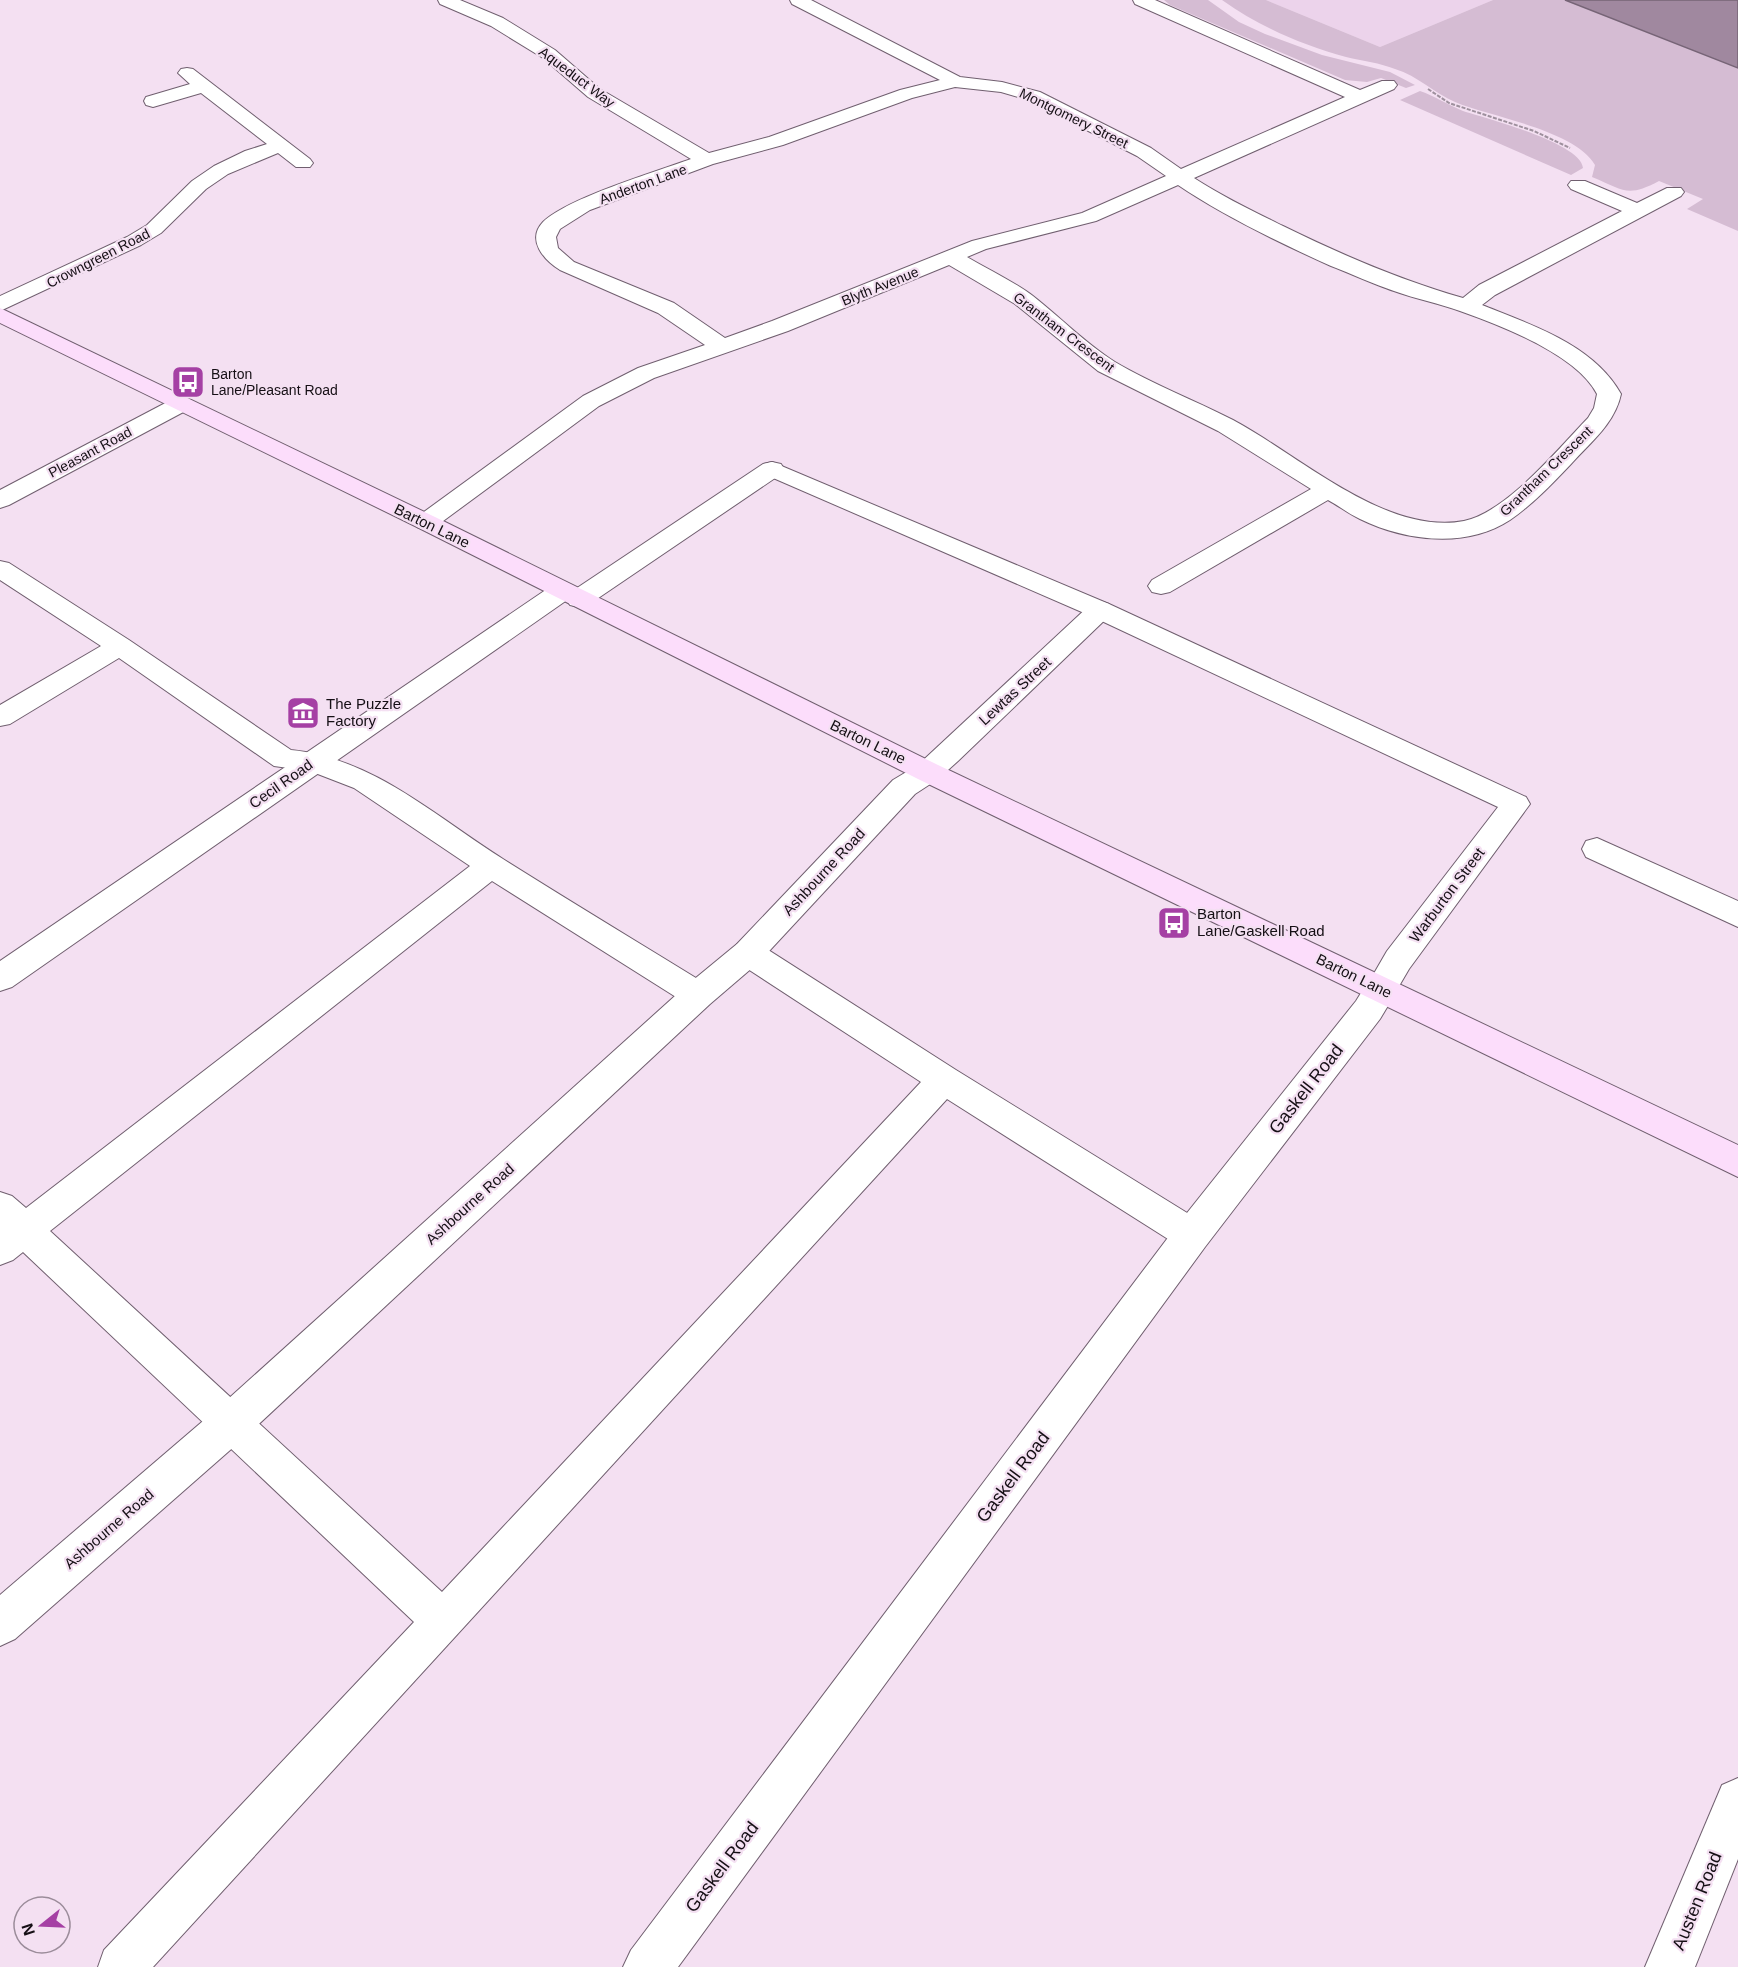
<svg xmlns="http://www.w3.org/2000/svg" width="1738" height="1967" font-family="Helvetica,sans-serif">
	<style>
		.built { fill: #ecd3eb }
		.green { fill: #d5bcd3 }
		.water { fill: #a0889f; stroke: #766476; stroke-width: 1.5 }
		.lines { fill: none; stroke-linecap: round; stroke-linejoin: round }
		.lane-casing { stroke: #705f6f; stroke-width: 2 }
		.street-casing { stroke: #705f6f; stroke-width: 2 }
		.secondary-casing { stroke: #705f6f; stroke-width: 2 }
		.path { stroke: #9e909d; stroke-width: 2; stroke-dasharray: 4 1.5; stroke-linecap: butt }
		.lane { fill: #fff; fill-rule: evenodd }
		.street { fill: #fff; fill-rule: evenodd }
		.secondary { fill: #fcddfb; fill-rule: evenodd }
		.labels { text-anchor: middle; stroke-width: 4.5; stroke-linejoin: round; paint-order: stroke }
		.far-street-label { font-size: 14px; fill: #150f15; stroke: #f4e0f2 }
		.far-poi-label { font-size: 14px; fill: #150f15; stroke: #f4e0f2; text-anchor: start }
		.street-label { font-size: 15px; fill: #150f15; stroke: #f4e0f2 }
		.poi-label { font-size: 15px; fill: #150f15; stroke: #f4e0f2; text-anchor: start }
		.near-street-label { font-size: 18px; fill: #150f15; stroke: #f4e0f2 }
	</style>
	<rect width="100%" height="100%" fill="#f4e0f2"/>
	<path class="built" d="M1266 0H1493L1380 47Z"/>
	<g class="green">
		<path d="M1164 0H1208L1239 22 1265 34 1322 55 1390 72 1415 85 1406 88 1381 78 1367 82 1345 80 1170 5Z"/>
		<path d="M1222 0H1266L1380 47 1493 0H1565L1738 68V231L1687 209 1703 199 1659 181C1627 198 1624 190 1592 177L1595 165C1575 130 1491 117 1455 102 1434 93 1418 76 1395 69 1380 63 1363 61 1346 57 1302 45 1260 27 1222 0Z"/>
		<path d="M1420 91C1435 96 1448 105 1463 111 1485 118 1581 143 1583 168L1571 175 1400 100Z"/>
	</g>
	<path class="water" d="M1565 0H1738V68Z"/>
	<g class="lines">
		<defs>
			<g id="lane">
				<path d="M772 462 1109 604 1526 797 1530 804 1409 969 1392 998 1381 1001 1370 998 1365 989 1387 951 1498 807 1091 616 764 474 760 469 764 464Z"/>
				<path d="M0 561 9 563 129 640 291 750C373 758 436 817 503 859 571 902 641 944 709 986L714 995 709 1004 698 1008 687 1004 492 881 50 1231 442 1592 921 1082 737 962 732 953 737 944 748 941 759 944 956 1070 1205 1224 1210 1235 1205 1246 1192 1251 1179 1246 947 1099 153 1967H98L104 1950 414 1622 23 1252 13 1260 0 1265V1192L12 1196 26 1208 470 866 354 788 310 771 274 766 119 658 10 724 0 726V705L101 646 0 580Z"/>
			</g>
			<g id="street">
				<path d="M438 0H460L503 18 555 50 600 89 709 153 769 137 900 90 940 80 792 4 790 0H811L960 77 1002 82 1040 92 1151 148 1181 169 1345 97 1135 4 1133 0H1155L1360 90 1382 81H1394L1397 85 1394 89 1194 178C1223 197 1253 211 1283 226 1342 255 1400 280 1463 298L1479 285 1622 211 1571 189 1568 185 1571 181H1585L1637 203 1667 188H1681L1684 192 1681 196 1495 295 1482 305C1532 325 1594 345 1621 394 1615 423 1591 442 1571 464 1552 484 1533 504 1510 520 1466 549 1405 541 1360 519 1349 514 1339 506 1328 500L1170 592 1161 594 1152 592 1148 586 1152 580 1311 489 1218 431 1098 371 1015 304 949 265 788 331 654 378 599 406 435 527 426 530 417 527 413 522 417 517 583 396 638 368 705 345 658 313 560 270C544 260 526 240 543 222 568 198 655 172 691 159L588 97 543 58 491 26 440 4ZM955 87 1001 92 1028 100 1137 156 1166 176 1082 213 972 241 772 321 725 338 674 303 574 262 558 248 556 237 560 229 590 210 713 164 783 145 912 98ZM1178 185C1222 215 1282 244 1331 266 1352 274 1373 284 1394 291 1416 299 1438 303 1460 311 1500 325 1577 355 1597 394L1594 408 1588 418C1558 449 1507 512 1464 521 1386 536 1299 455 1233 420 1194 400 1152 384 1115 362 1086 344 1060 317 1033 296 1013 281 989 270 967 257L986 249 1096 221Z"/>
				<path d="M187 68 193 69 310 159 313 163 310 167H296L278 153 228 174 206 189 161 233 141 245 0 311V296L127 237 147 225 192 181 214 166 245 151 267 144 201 93 153 107 146 105 144 101 146 97 190 84 178 73 181 69Z"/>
				<path d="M181 397 189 399 193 404 189 409 9 505 0 508V490L173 399Z"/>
				<path d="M772 462 781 464 784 469 781 474 588 605 579 607 570 605 567 600 12 987 0 991V961L553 585 562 583 571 585 574 590 763 464Z"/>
				<path d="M1100 601 1109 604 1113 610 1109 616 958 761 938 779 915 794 759 962 710 1004 245 1437 15 1639 0 1646V1595L217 1409 686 986 737 944 893 780 918 765 1091 604Z"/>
				<path d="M1597 838 1738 901V927L1586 857 1582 849 1586 841Z"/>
				<path d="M1381 976 1393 980 1398 989 1380 1019 1205 1247 678 1967H623L631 1950 1179 1223 1356 1001 1369 980Z"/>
				<path d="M1738 1778V1859L1695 1967H1645L1722 1785Z"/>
			</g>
			<path id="secondary" d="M0 308 435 517 938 765 1738 1145V1177L918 779 417 527 0 323Z"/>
		</defs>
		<use href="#lane" class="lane-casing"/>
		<use href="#street" class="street-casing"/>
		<use href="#secondary" class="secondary-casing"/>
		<path class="path" d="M1428 89 1449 103 1534 131 1570 148"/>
		<use href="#lane" class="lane"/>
		<use href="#street" class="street"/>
		<use href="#secondary" class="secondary"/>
	</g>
	<defs>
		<symbol id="bus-square" viewBox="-11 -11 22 22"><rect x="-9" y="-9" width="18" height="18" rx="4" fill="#a540a4" stroke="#f4e0f2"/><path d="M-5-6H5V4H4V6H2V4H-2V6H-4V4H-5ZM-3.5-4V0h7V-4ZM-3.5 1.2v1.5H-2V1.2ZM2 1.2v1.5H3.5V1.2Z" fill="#fff"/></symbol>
		<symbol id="museum-square" viewBox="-11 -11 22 22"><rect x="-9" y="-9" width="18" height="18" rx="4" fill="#a540a4" stroke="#f4e0f2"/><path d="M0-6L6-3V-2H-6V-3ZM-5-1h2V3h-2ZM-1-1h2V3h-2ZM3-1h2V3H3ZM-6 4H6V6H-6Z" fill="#fff"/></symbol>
	</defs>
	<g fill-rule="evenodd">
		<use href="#bus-square" x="169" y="363" width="38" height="38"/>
		<use href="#museum-square" x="284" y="694" width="38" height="38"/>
		<use href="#bus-square" x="1155" y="904" width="38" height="38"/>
	</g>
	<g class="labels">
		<g class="far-street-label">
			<text transform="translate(577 77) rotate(37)" y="5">Aqueduct Way</text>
			<text transform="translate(1074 118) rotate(26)" y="5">Montgomery Street</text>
			<text transform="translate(643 184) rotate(-20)" y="5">Anderton Lane</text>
			<text transform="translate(98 258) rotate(-27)" y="5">Crowngreen Road</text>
			<text transform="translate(880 286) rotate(-22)" y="5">Blyth Avenue</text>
			<text transform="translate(1064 332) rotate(37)" y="5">Grantham Crescent</text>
			<text transform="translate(90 452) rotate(-28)" y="5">Pleasant Road</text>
			<text transform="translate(1546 471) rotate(-44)" y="5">Grantham Crescent</text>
		</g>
		<g class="far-poi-label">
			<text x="211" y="379">Barton<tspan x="211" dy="16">Lane/Pleasant Road</tspan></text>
		</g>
		<g class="street-label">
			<text transform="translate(432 526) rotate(26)" y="5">Barton Lane</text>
			<text transform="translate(1015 691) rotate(-43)" y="5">Lewtas Street</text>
			<text transform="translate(868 742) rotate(26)" y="5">Barton Lane</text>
			<text transform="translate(281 784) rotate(-35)" y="5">Cecil Road</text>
			<text transform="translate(824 872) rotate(-47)" y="5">Ashbourne Road</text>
			<text transform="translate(1447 895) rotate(-53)" y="5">Warburton Street</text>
			<text transform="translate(1354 976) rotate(26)" y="5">Barton Lane</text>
			<text transform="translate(470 1204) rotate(-42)" y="5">Ashbourne Road</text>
			<text transform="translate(109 1529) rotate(-41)" y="5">Ashbourne Road</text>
		</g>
		<g class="poi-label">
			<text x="326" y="709">The Puzzle<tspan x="326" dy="17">Factory</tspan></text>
			<text x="1197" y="919">Barton<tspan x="1197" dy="17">Lane/Gaskell Road</tspan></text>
		</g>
		<g class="near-street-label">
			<text transform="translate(1306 1089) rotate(-52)" y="6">Gaskell Road</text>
			<text transform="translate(1013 1477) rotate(-53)" y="6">Gaskell Road</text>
			<text transform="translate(722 1867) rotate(-53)" y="6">Gaskell Road</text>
			<text transform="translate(1697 1901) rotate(-68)" y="6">Austen Road</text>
		</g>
	</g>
	<g transform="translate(42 1925) rotate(252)"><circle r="28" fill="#f4e0f2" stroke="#9b8c9a" stroke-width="1.5"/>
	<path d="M0-4.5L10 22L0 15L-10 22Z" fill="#a540a4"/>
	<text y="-9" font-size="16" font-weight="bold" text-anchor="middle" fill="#150f15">N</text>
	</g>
</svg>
